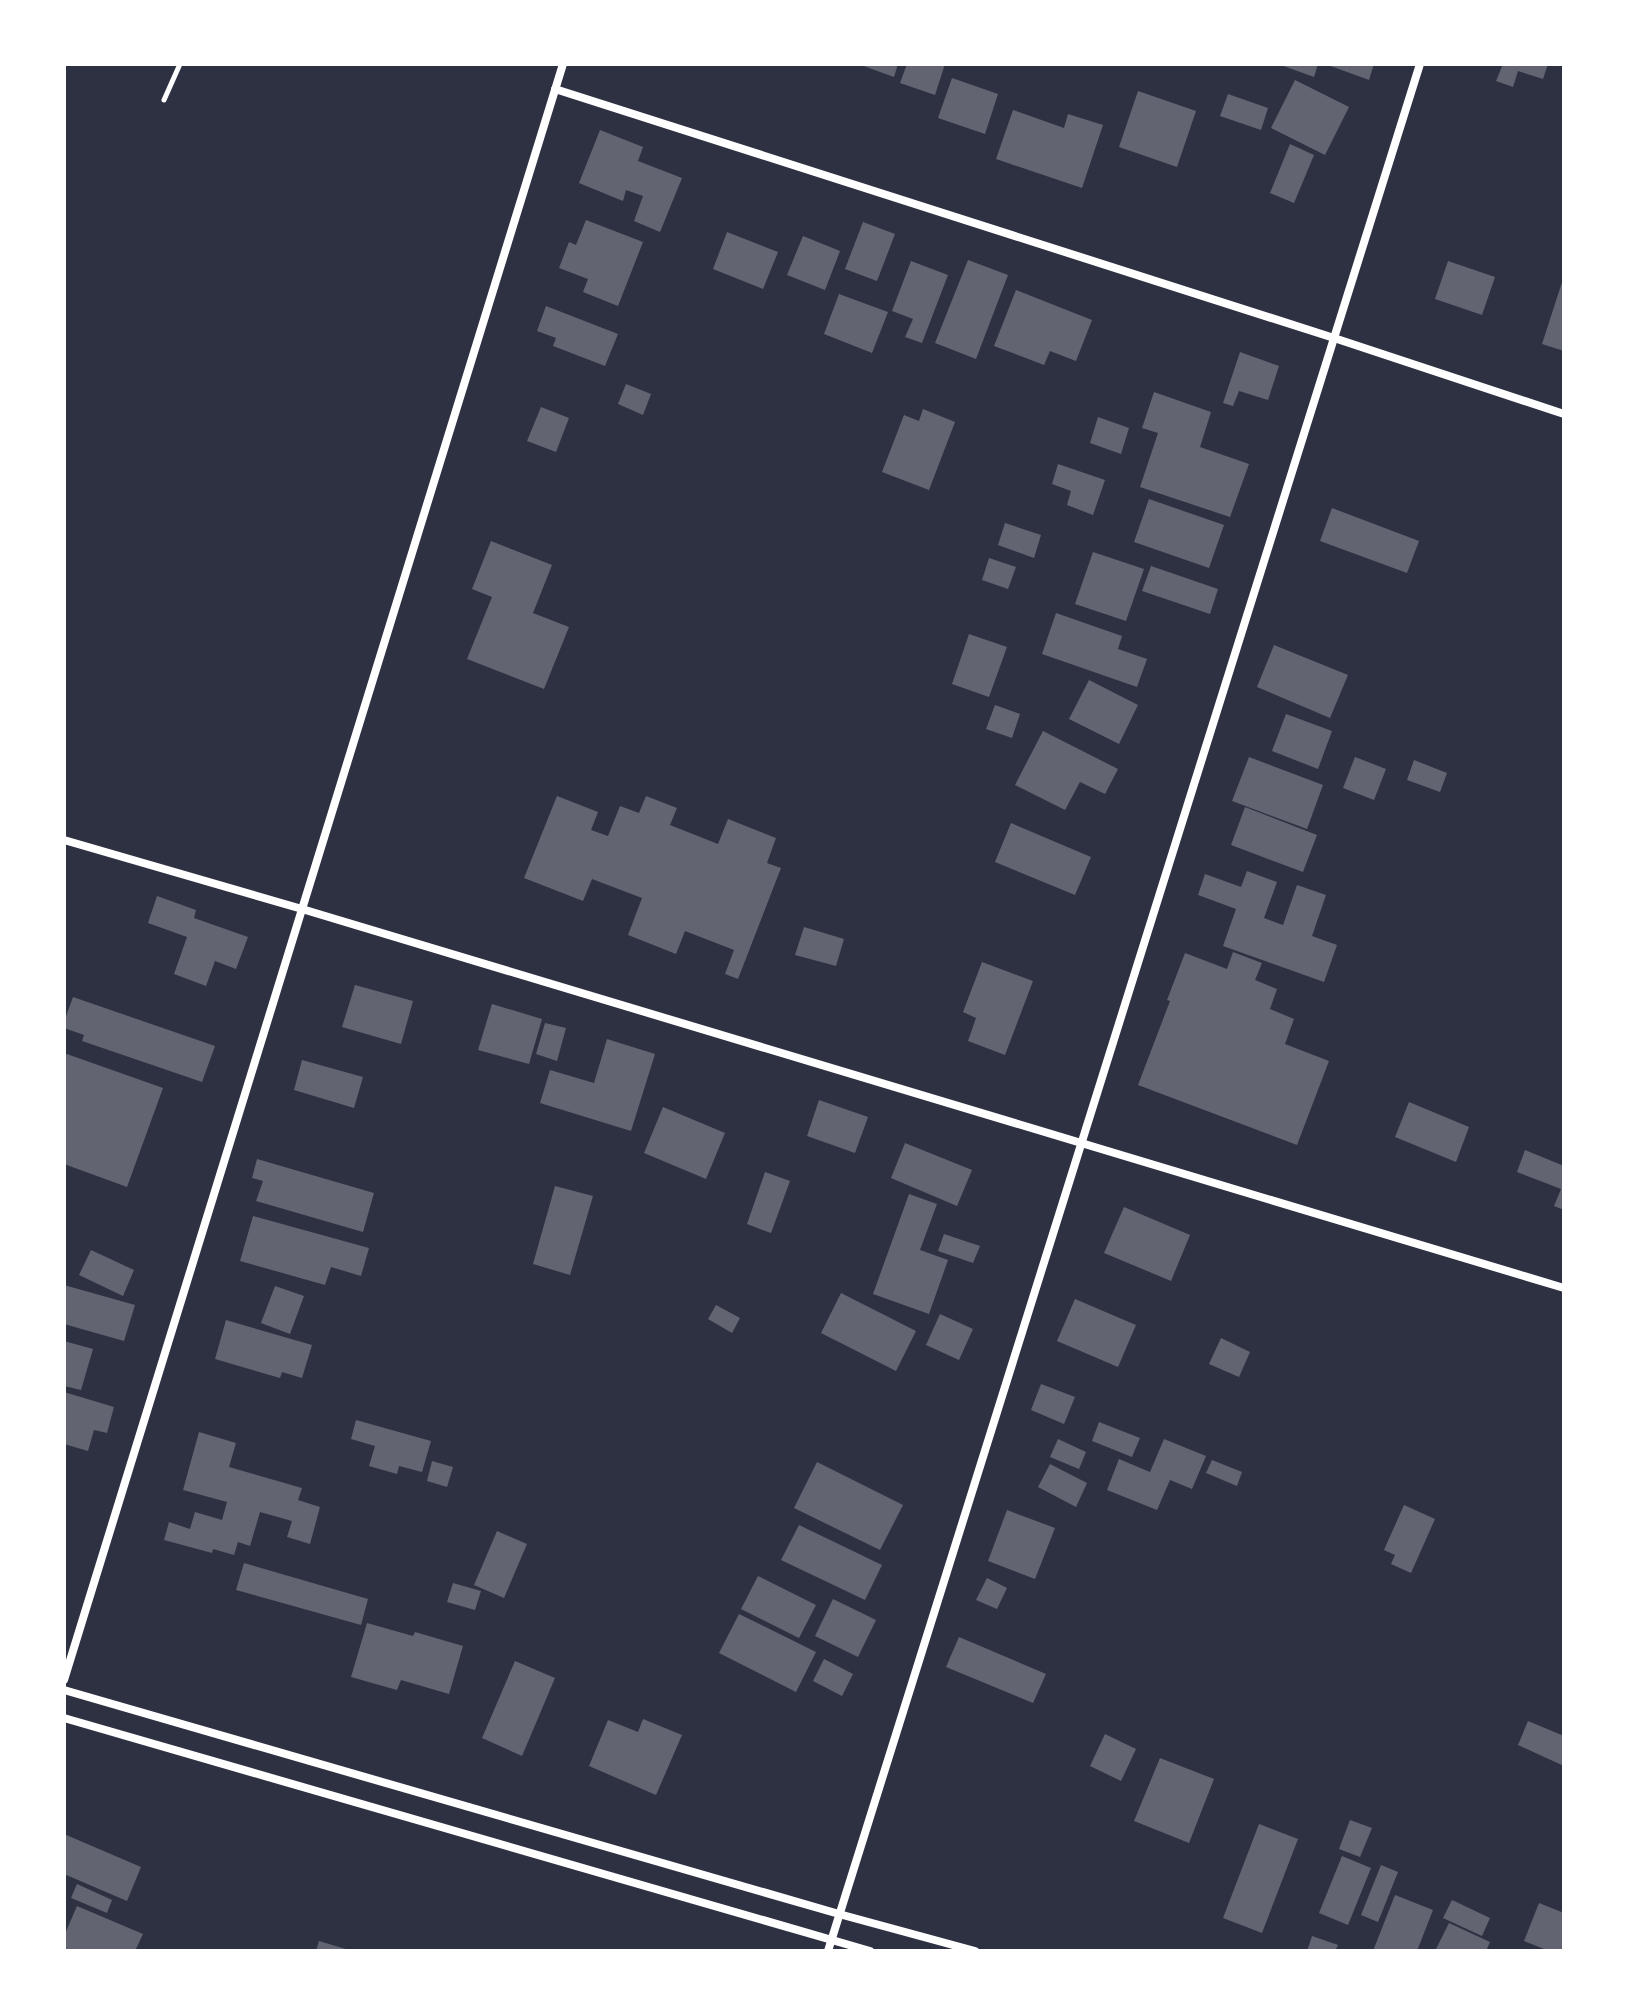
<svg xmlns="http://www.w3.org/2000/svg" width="1628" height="2015" font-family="Roboto,sans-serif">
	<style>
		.building { fill: #626471 }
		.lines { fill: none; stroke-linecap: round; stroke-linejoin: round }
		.path { stroke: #fff; stroke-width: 5 }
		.minor { stroke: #fff; stroke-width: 8 }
	</style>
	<rect width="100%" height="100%" fill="#2d3142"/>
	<g class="building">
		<path d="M858 64H898L894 77Z"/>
		<path d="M907 64H945L935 95 900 83Z"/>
		<path d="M1278 64H1318L1314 77Z"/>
		<path d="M1325 64H1374L1369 80Z"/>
		<path d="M1503 64H1548L1543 79 1518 71 1513 87 1496 81Z"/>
		<path d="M952 78 998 94 985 134 938 118Z"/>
		<path d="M1295 80 1349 107 1325 155 1271 128Z"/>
		<path d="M1138 91 1196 111 1177 167 1119 147Z"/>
		<path d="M1228 94 1268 108 1261 130 1220 116Z"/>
		<path d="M1013 110 1064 128 1068 114 1103 125 1082 188 996 159Z"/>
		<path d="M600 130 643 147 638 161 682 178 660 232 634 221 643 196 626 190 623 201 579 183Z"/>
		<path d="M1290 144 1314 155 1294 203 1270 193Z"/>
		<path d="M586 220 643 242 618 306 583 292 588 279 559 268 569 242 576 245Z"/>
		<path d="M863 222 895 234 877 281 845 269Z"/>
		<path d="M727 232 778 252 763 289 713 269Z"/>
		<path d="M803 236 840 251 825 290 787 275Z"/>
		<path d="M968 260 1008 275 976 359 935 343Z"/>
		<path d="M911 261 948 275 922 343 905 337 913 319 892 311Z"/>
		<path d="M1448 261 1495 277 1482 315 1435 299Z"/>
		<path d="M1564 276V351L1542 344Z"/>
		<path d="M1016 290 1092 320 1076 361 1050 351 1044 365 994 346Z"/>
		<path d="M839 294 888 312 872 353 824 334Z"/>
		<path d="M546 306 618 334 605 366 553 346 556 338 537 331Z"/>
		<path d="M1240 352 1279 366 1268 400 1239 391 1233 406 1223 403Z"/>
		<path d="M626 384 651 394 643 415 618 404Z"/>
		<path d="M1154 392 1211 412 1200 447 1249 464 1230 517 1140 487 1158 433 1142 428Z"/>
		<path d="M541 407 569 418 556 452 527 441Z"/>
		<path d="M923 409 955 422 929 490 882 472 904 415 919 421Z"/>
		<path d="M1098 417 1129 428 1121 454 1090 443Z"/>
		<path d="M1058 464 1105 480 1093 515 1067 505 1071 491 1052 484Z"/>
		<path d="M1149 499 1224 525 1209 568 1134 542Z"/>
		<path d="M1332 508 1419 541 1407 573 1320 541Z"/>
		<path d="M1005 523 1041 535 1034 558 998 545Z"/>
		<path d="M491 541 552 565 533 613 569 627 544 689 467 659 492 597 472 589Z"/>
		<path d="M1093 552 1144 569 1126 621 1075 604Z"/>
		<path d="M989 558 1016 567 1008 589 982 580Z"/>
		<path d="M1151 566 1218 589 1210 614 1142 591Z"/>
		<path d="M1056 613 1122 636 1118 649 1147 659 1137 687 1042 654Z"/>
		<path d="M969 634 1007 647 989 697 952 684Z"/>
		<path d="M1274 645 1348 675 1330 718 1257 687Z"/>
		<path d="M1089 680 1138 705 1119 744 1069 719Z"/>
		<path d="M995 705 1020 714 1012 738 986 729Z"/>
		<path d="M1286 714 1332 731 1318 769 1272 751Z"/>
		<path d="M1043 731 1118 769 1105 794 1080 782 1065 810 1015 785Z"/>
		<path d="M1249 757 1323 785 1307 829 1232 801Z"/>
		<path d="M1355 757 1386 769 1374 800 1343 788Z"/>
		<path d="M1414 760 1447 773 1440 792 1407 780Z"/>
		<path d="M557 796 598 812 591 830 608 836 620 806 639 813 646 796 677 808 670 825 718 844 728 819 776 838 767 863 781 868 738 979 725 974 734 950 685 931 676 954 628 935 642 898 592 879 583 901 524 878Z"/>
		<path d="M1245 807 1317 835 1303 872 1231 845Z"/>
		<path d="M1011 823 1091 857 1075 895 995 862Z"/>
		<path d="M1247 871 1277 882 1264 918 1283 925 1297 885 1326 895 1312 936 1337 945 1324 982 1223 946 1236 909 1198 895 1205 874 1241 887Z"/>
		<path d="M157 896 196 910 194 918 248 937 236 969 215 961 206 986 174 974 187 937 148 923Z"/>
		<path d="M804 927 844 939 836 966 795 955Z"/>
		<path d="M1233 952 1262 963 1255 980 1277 989 1270 1009 1294 1019 1285 1044 1329 1061 1297 1145 1138 1085 1170 1001 1167 1000 1185 953 1227 969Z"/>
		<path d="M982 962 1033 981 1005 1055 968 1041 976 1018 963 1012Z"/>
		<path d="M355 985 413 1001 401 1044 342 1027Z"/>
		<path d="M73 997 215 1046 202 1082 82 1041 84 1035 64 1028V1022Z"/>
		<path d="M492 1004 542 1019 529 1064 478 1050Z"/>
		<path d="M545 1023 566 1028 557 1061 536 1054Z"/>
		<path d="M607 1039 655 1054 631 1131 540 1103 550 1070 594 1083Z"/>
		<path d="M64 1053 163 1088 127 1187 64 1164Z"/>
		<path d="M302 1060 363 1077 354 1108 294 1090Z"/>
		<path d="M819 1100 868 1117 855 1153 807 1136Z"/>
		<path d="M1409 1102 1469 1127 1456 1162 1395 1137Z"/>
		<path d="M663 1107 725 1133 706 1179 644 1153Z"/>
		<path d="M905 1143 972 1170 957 1206 891 1178Z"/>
		<path d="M1525 1150 1564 1166V1210L1554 1206 1561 1189 1517 1172Z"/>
		<path d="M257 1159 374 1193 363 1232 256 1201 263 1181 252 1178Z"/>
		<path d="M765 1172 790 1181 771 1233 747 1224Z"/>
		<path d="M555 1186 593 1196 570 1275 533 1264Z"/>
		<path d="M909 1194 937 1204 920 1250 948 1260 929 1314 873 1294Z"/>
		<path d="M1124 1207 1190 1235 1171 1281 1104 1253Z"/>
		<path d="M253 1216 369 1248 361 1276 331 1267 325 1285 240 1261Z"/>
		<path d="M944 1234 980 1246 973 1263 938 1251Z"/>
		<path d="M91 1250 134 1270 123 1296 79 1275Z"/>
		<path d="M64 1285 135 1305 124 1341 64 1324Z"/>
		<path d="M275 1286 304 1296 290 1334 261 1323Z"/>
		<path d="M841 1293 916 1331 896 1371 821 1333Z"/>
		<path d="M1075 1299 1136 1325 1118 1367 1057 1341Z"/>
		<path d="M716 1305 740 1318 732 1333 708 1319Z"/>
		<path d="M940 1314 973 1329 959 1360 926 1345Z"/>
		<path d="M226 1320 312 1345 302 1378 282 1372 280 1378 215 1359Z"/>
		<path d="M1221 1338 1250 1352 1239 1377 1209 1364Z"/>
		<path d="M64 1341 93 1349 81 1390 64 1386Z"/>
		<path d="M1041 1384 1075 1397 1064 1424 1031 1410Z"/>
		<path d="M64 1392 114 1407 107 1433 94 1430 88 1451 64 1444Z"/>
		<path d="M356 1420 431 1441 422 1472 399 1466 397 1474 369 1466 375 1446 351 1439Z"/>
		<path d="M1099 1422 1140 1438 1132 1457 1092 1441Z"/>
		<path d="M199 1432 236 1443 229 1467 302 1488 298 1500 320 1507 310 1544 287 1537 292 1521 260 1512 250 1546 238 1542 234 1555 213 1549 212 1553 164 1540 169 1522 190 1529 195 1512 222 1520 227 1502 183 1490Z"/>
		<path d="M1058 1439 1086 1452 1079 1469 1050 1457Z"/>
		<path d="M1164 1439 1206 1456 1192 1489 1170 1480 1157 1510 1107 1490 1119 1459 1150 1472Z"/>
		<path d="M1212 1460 1242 1472 1237 1486 1206 1473Z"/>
		<path d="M432 1461 453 1467 447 1487 427 1481Z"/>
		<path d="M817 1462 903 1505 880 1550 794 1508Z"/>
		<path d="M1050 1464 1087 1483 1076 1507 1038 1487Z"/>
		<path d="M1404 1505 1435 1519 1411 1573 1391 1564 1395 1555 1384 1550Z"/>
		<path d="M1007 1510 1055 1528 1035 1579 988 1561Z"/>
		<path d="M799 1525 882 1565 865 1600 781 1560Z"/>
		<path d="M497 1531 527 1544 504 1598 474 1585Z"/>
		<path d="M244 1563 368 1599 361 1625 236 1590Z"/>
		<path d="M758 1576 816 1605 799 1638 741 1609Z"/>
		<path d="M987 1578 1007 1588 997 1609 976 1600Z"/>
		<path d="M453 1583 481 1591 475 1610 447 1602Z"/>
		<path d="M833 1599 876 1620 858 1657 815 1636Z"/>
		<path d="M739 1614 816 1652 796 1692 719 1653Z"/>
		<path d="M367 1623 413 1636 415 1632 463 1646 449 1694 401 1680 397 1690 351 1677Z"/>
		<path d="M959 1637 1046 1674 1033 1703 946 1667Z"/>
		<path d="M824 1659 853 1674 842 1696 813 1681Z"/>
		<path d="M515 1661 555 1678 522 1756 482 1738Z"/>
		<path d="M643 1719 682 1735 656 1795 589 1766 608 1720 638 1732Z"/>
		<path d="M1528 1721 1564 1736V1766L1518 1745Z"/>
		<path d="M1105 1734 1136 1749 1121 1781 1090 1766Z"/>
		<path d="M1160 1758 1214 1779 1189 1843 1134 1821Z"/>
		<path d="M1350 1820 1372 1828 1360 1857 1339 1849Z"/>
		<path d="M1259 1824 1298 1839 1262 1933 1223 1918Z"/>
		<path d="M64 1834 141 1867 127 1901 64 1874Z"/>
		<path d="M1342 1856 1371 1868 1348 1925 1319 1913Z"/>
		<path d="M1381 1865 1398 1872 1378 1922 1361 1915Z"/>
		<path d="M77 1884 112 1900 107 1913 71 1898Z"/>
		<path d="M1395 1895 1433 1910 1417 1951H1373Z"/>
		<path d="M1452 1900 1490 1918 1482 1936 1443 1918Z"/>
		<path d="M1539 1903 1564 1913V1951H1549L1524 1941Z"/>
		<path d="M77 1906 143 1934 135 1951H64V1936Z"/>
		<path d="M1449 1923 1490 1942 1486 1951H1435Z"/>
		<path d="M1312 1936 1338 1945 1335 1951H1307Z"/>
		<path d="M319 1941 349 1950V1951H316Z"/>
	</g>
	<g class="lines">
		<path class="path" d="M164 100 180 64"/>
		<g class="minor">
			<path d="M555 89 1334 338 1564 414"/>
			<path d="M64 840 302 909 1564 1288"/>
			<path d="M64 1680 563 64"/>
			<path d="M64 1690 839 1914 975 1951"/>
			<path d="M64 1718 870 1951"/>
			<path d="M828 1951 1420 64"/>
		</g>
	</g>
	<rect width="1628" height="2015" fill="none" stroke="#ffffff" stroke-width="132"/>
</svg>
